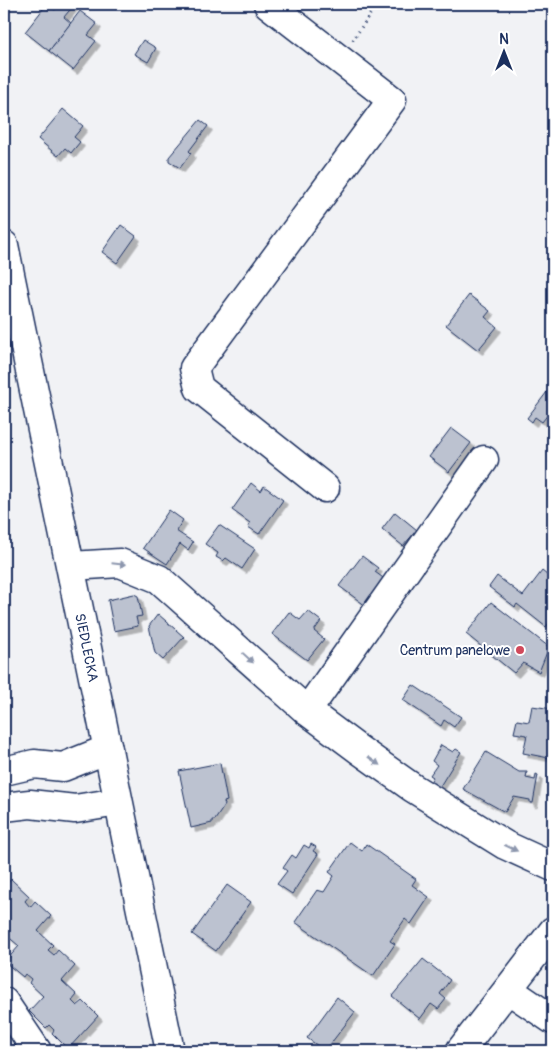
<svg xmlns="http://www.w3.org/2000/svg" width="557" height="1055" font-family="Pangolin,sans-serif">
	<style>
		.building { fill: #bcc2d0; stroke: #1b2f5e; filter: url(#shadow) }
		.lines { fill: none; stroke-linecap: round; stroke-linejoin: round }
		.minor-casing { stroke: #1b2f5e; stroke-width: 31 }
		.major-casing { stroke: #1b2f5e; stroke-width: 31 }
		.path { stroke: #1b2f5e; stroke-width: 3; stroke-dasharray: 1 4; stroke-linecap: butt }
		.minor { stroke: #fff; stroke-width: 28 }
		.major { stroke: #fff; stroke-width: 28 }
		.oneway { fill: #8d97ae }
		.poi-dot { fill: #d1495b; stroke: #fff; stroke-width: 2 }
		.labels { text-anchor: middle; stroke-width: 4; stroke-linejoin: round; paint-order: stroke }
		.street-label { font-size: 14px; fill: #1b2f5e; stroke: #fff }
		.poi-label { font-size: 14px; fill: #1b2f5e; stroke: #fff; text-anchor: end }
	</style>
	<defs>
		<filter id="shadow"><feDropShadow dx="4.5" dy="4.5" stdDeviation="0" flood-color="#0004"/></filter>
	</defs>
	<rect width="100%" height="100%" fill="#f1f2f5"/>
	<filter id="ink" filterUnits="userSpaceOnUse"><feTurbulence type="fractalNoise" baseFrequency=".02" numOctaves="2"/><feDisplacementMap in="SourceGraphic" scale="10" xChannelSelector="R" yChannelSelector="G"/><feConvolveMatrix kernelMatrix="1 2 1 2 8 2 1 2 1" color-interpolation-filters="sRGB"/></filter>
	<g filter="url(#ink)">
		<g class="building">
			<path d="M47 4 55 10 60 4 74 5 64 17 71 23 49 51 25 32Z"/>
			<path d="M80 11 97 24 88 35 96 41 73 70 49 51Z"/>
			<path d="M143 40 156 48 148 62 134 54Z"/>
			<path d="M63 109 83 126 74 137 80 142 71 153 65 148 58 156 38 139Z"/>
			<path d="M200 120 208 126 189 151 191 153 180 168 169 161V157Z"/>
			<path d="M121 225 136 236 117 263 102 252Z"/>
			<path d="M469 295 490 311 485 317 497 327 478 350 446 325Z"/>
			<path d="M550 388 553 390V408L542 422 535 417 532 422 527 418Z"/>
			<path d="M451 428 471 443 449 472 429 457Z"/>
			<path d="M251 483 261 491 264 486 283 500 259 534 248 527 250 523 232 510Z"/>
			<path d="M169 510 183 520 176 531 193 542 188 550 180 544 167 564 143 548Z"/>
			<path d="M395 512 417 530 403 546 382 529Z"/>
			<path d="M219 525 255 549 242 569 226 558 223 561 216 557 218 553 205 544Z"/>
			<path d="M362 556 378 568 375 572 386 580 366 606 339 586Z"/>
			<path d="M542 571 553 580V617L546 627 517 604 515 607 489 587 497 576 523 596Z"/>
			<path d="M134 594 138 596 142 616 136 617 138 626 114 631 108 600Z"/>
			<path d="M491 602 549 647 539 672 523 663 514 673 466 634Z"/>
			<path d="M308 611 321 621 314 631 324 639 307 660 272 634 289 612 300 620Z"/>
			<path d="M158 614 184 637 163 660 155 653 149 626Z"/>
			<path d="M413 685 461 717 454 727 444 720 441 726 403 700Z"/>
			<path d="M532 706 553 709V739L549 758 523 753 527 735 514 733 517 720 529 722Z"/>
			<path d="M441 745 453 752 456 749 461 752 437 791 428 786 433 777 430 775 437 765 432 761Z"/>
			<path d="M486 752 519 772H527L526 778 535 780 536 774 538 775 533 803H530V800L514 797 505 812 463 789Z"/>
			<path d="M220 763 227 801 224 802 225 805 215 820H212V823L191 828 179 771Z"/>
			<path d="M350 842 362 851 366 844 416 879 412 885 429 897 411 924 405 919 390 941 395 944 373 976 295 922 317 890 324 892 334 876 329 872Z"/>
			<path d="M311 844 316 847 313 851 318 854 292 894 277 884 287 871 283 868 292 855 296 858 304 845 309 848Z"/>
			<path d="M11 879 29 896 25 901 30 907 35 901 51 916 38 931 53 945 48 950 54 955 58 950 75 966 62 981 77 995 72 1001 77 1006 83 1001 98 1016 68 1049 52 1033 54 1030 49 1025 46 1028 29 1011 43 996 29 983 31 979 25 974 23 977 5 962 19 946 5 934 7 931 4 927V888Z"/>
			<path d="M227 885 251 902 216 951 192 934Z"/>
			<path d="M423 959 450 980 440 994 446 999 438 1009 431 1004 420 1019 392 996Z"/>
			<path d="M337 997 355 1012 325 1051 307 1038Z"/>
		</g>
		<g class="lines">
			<defs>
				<g id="minor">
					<path d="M268 4 392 100 194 368 199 388 325 488"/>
					<path d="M71 566 120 563 159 579 307 711 358 749 413 788 505 845 553 867"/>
					<path d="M307 711 484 460"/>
					<path d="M4 771 34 764 63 767 108 749"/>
					<path d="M4 807 30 804 75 809 118 802"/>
					<path d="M509 990 553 1020"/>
					<path d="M4 1002 37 1051"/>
					<path d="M460 1051 553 931"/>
				</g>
				<g id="major">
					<path id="s1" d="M4 245 170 1051"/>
				</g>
			</defs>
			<use href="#minor" class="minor-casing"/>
			<use href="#major" class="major-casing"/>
			<path class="path" d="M353 40 377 4"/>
			<use href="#minor" class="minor"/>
			<use href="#major" class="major"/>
		</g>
		<defs><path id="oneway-solid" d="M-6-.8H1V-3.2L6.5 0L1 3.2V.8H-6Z" transform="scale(1.25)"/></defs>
		<g class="oneway">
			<use href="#oneway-solid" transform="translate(119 564) rotate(6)"/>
			<use href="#oneway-solid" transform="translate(248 658) rotate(43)"/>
			<use href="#oneway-solid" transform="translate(374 761) rotate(35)"/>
			<use href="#oneway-solid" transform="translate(511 848) rotate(25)"/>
		</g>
	</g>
	<circle class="poi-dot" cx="520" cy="650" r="5"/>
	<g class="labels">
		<g class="street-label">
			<text dy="5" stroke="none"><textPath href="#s1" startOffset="411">SIEDLECKA</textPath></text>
		</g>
		<g class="poi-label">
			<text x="510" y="655">Centrum panelowe</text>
		</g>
	</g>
	<rect width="557" height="1055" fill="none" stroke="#fff" stroke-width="20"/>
	<rect x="10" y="10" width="537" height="1035" fill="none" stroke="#1b2f5e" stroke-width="2" filter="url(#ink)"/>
	<g transform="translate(504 52)" stroke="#ffffff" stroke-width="4" paint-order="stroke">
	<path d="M0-4L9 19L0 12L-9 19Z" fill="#1b2f5e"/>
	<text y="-8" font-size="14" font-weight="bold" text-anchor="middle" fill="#1b2f5e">N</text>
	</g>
</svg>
